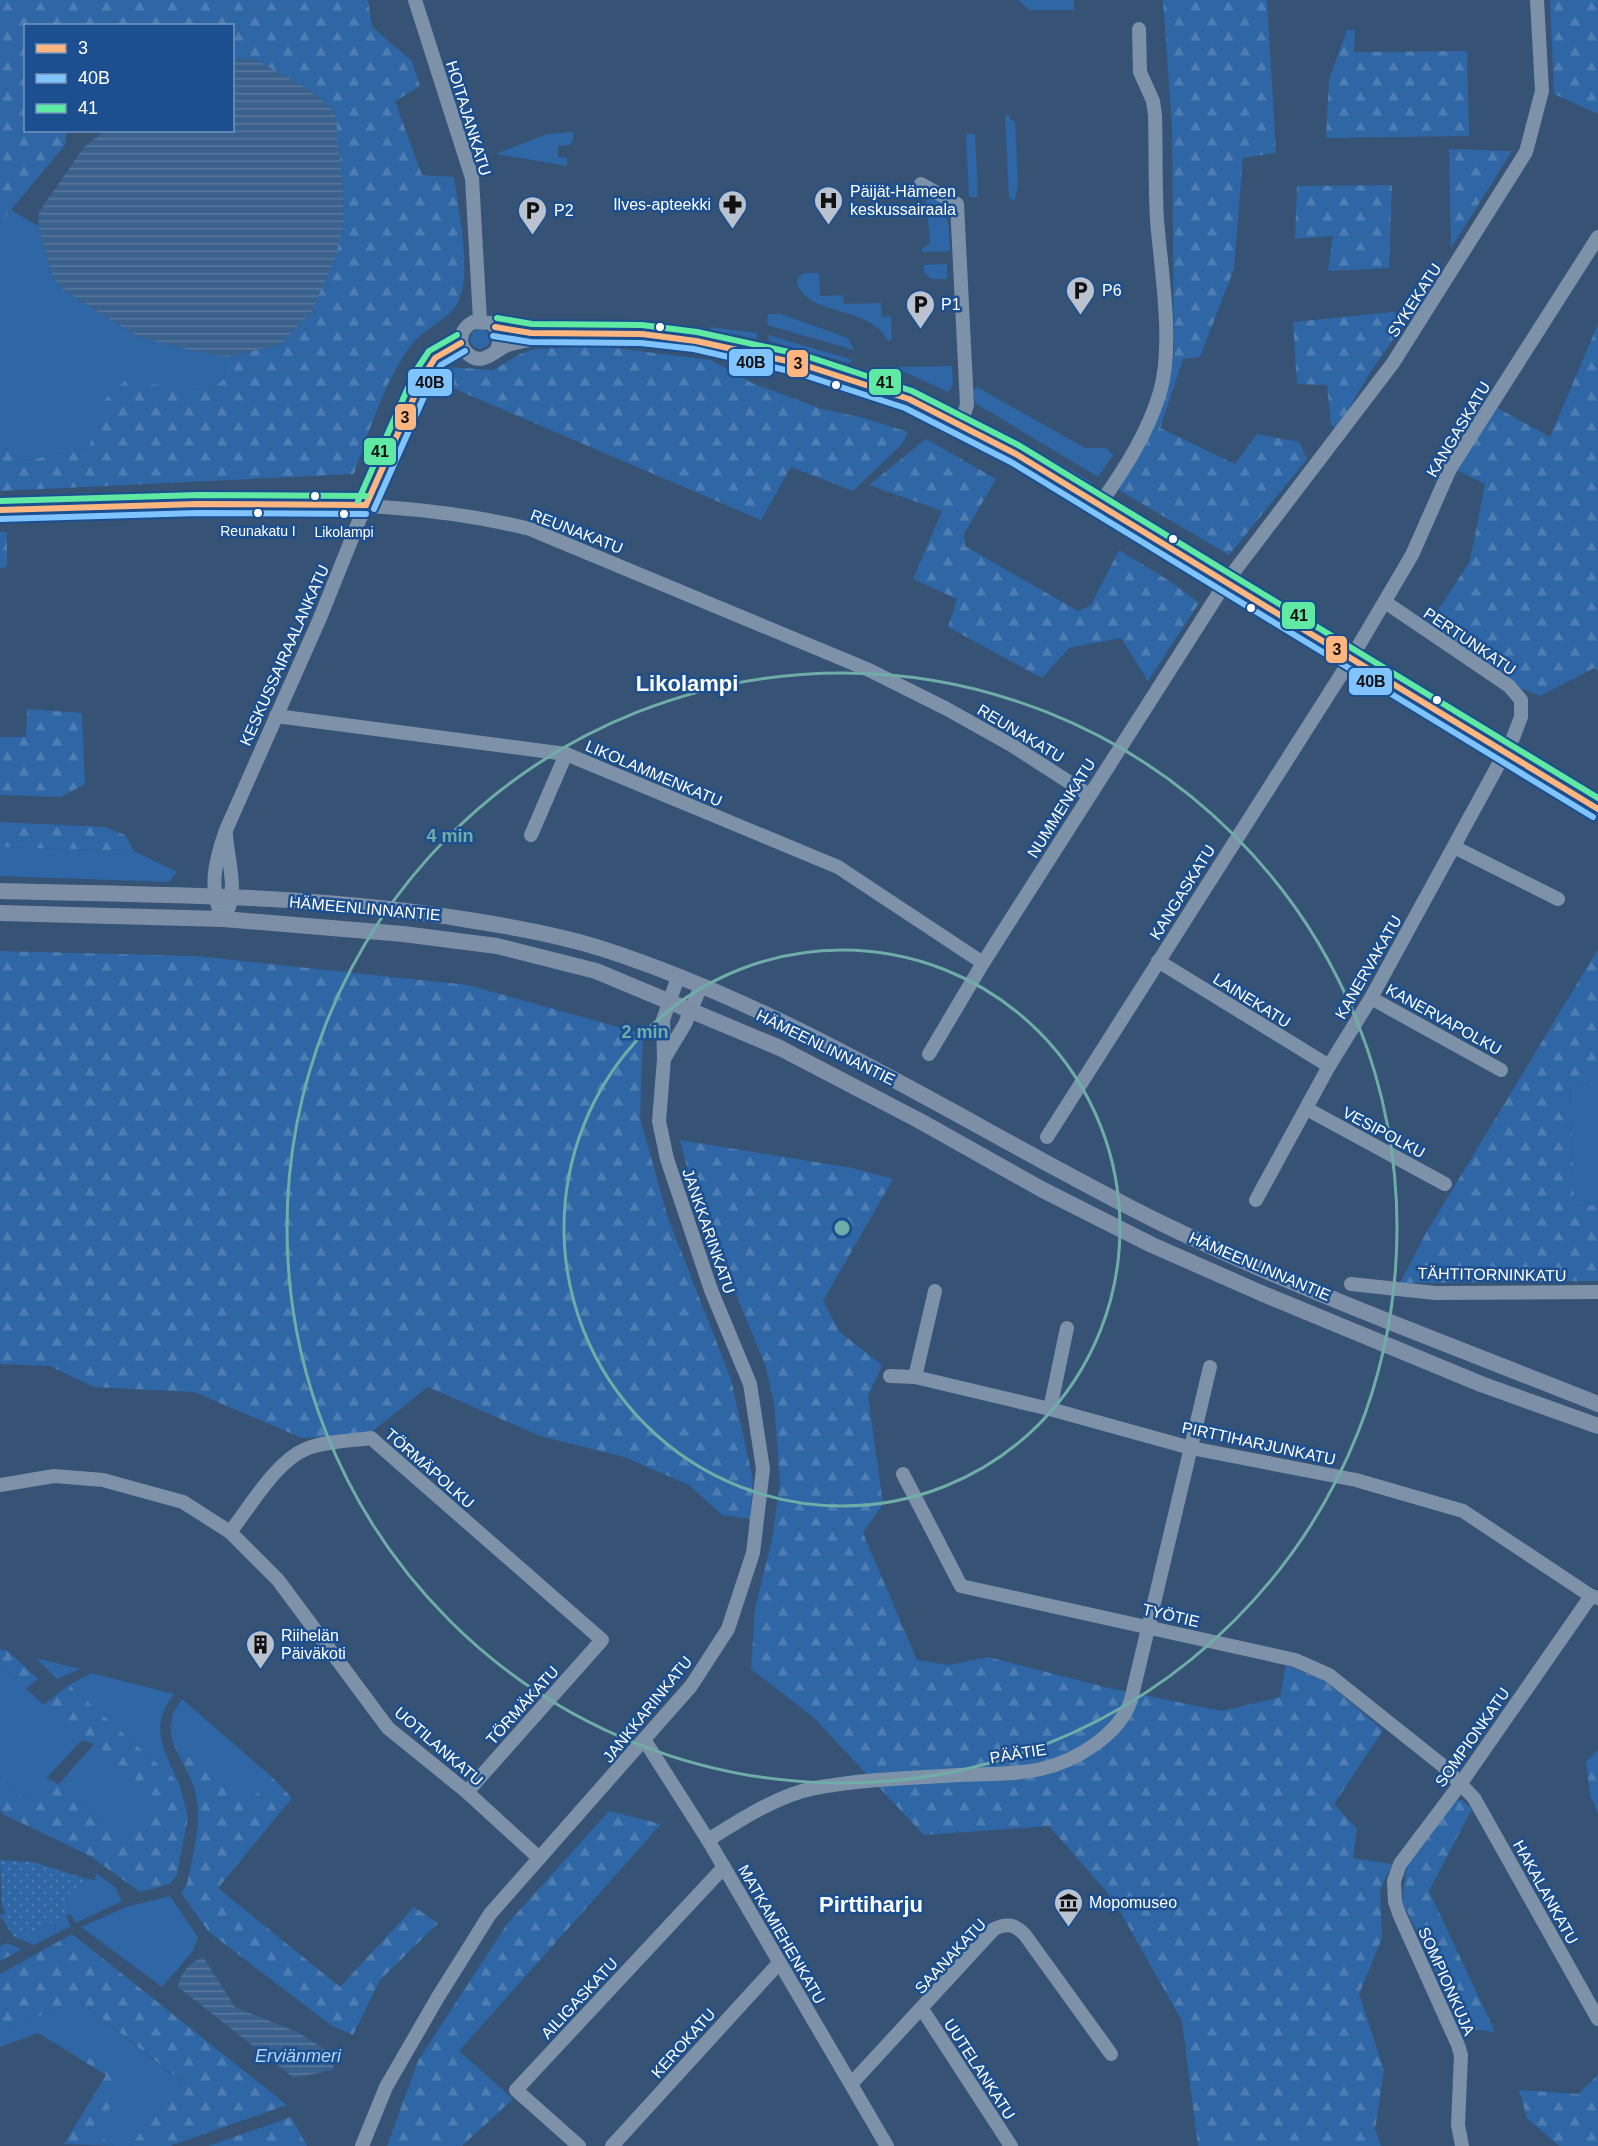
<svg xmlns="http://www.w3.org/2000/svg" width="1598" height="2146" font-family="Helvetica,sans-serif">
	<style>
		.green { fill: #2f66a5 }
		.forest { fill: url(#forest-firs) }
		.park { fill: url(#park-dots) }
		.water { fill: url(#water-rules) }
		.lines { fill: none; stroke-linecap: round; stroke-linejoin: round }
		.minor { stroke: #7d92a8; stroke-width: 14 }
		.major { stroke: #7d8ea7; stroke-width: 16 }
		.bus-1-casing { stroke: #1b4f8f; stroke-width: 10 }
		.bus-2-casing { stroke: #1b4f8f; stroke-width: 10 }
		.bus-3-casing { stroke: #1b4f8f; stroke-width: 10 }
		.bus-1 { stroke: #ffb580; stroke-width: 6 }
		.bus-2 { stroke: #80c4ff; stroke-width: 6 }
		.bus-3 { stroke: #60e9a3; stroke-width: 6 }
		.ring { fill: none; stroke: #6fada8; stroke-width: 3 }
		.bus-dot { fill: #fff; stroke: #1b4f8f; stroke-width: 2 }
		.labels { text-anchor: middle; stroke-width: 5; stroke-linejoin: round; paint-order: stroke }
		.bus-label { font-size: 14px; fill: #fff; stroke: #1b4f8f }
		.street-label { font-size: 16px; fill: #fff; stroke: #1b4f8f }
		.poi-label { font-size: 16px; fill: #fff; stroke: #1b4f8f; text-anchor: start }
		.water-label { font-size: 18px; font-style: italic; fill: #b5d3f5; stroke: #1b4f8f }
		.district-label { font-size: 22px; font-weight: bold; fill: #fff; stroke: #1b4f8f }
		.centre { fill: #6fada8; stroke: #1b4f8f; stroke-width: 3 }
		.ring-label { font-size: 18px; text-anchor: middle; font-weight: bold; fill: #6fada8; stroke: #1b4f8f; stroke-width: 5; stroke-linejoin: round; paint-order: stroke }
		.line-badge { stroke: #1b4f8f; stroke-width: 2 }
		.pale-badge-label { font-size: 16px; text-anchor: middle; font-weight: bold; fill: #111 }
	</style>
	<defs>
		<pattern id="forest-firs" width="22" height="20" patternUnits="userSpaceOnUse" patternTransform="scale(1.5)"><rect width="22" height="20" fill="#2f66a5"/><path d="M5 1l3.5 6h-7zM16 11l3.5 6h-7z" fill="#4e7db2"/></pattern>
		<pattern id="park-dots" width="8" height="8" patternUnits="userSpaceOnUse" patternTransform="scale(1.5)"><rect width="8" height="8" fill="#2f66a5"/><path d="M2 2h.1M6 6h.1" fill="none" stroke="#4e7db2" stroke-width="1.8" stroke-linecap="round"/></pattern>
		<pattern id="water-rules" width="6" height="5" patternUnits="userSpaceOnUse" patternTransform="scale(1.5)"><rect width="6" height="5" fill="#3b618d"/><path d="M0 2.5h6" fill="none" stroke="#58799e"/></pattern>
	</defs>
	<rect width="100%" height="100%" fill="#365274"/>
	<g class="green">
		<path d="M1018 0H1074V10H1029Z"/>
		<path d="M1005 115H1010V120L1015 121 1018 184 1015 200 1009 199Z"/>
		<path d="M573 132V140L569 145 558 146V157L567 158V166L496 154 547 134Z"/>
		<path d="M966 134H975L978 197H969Z"/>
		<path d="M926 196C951 198 949 233 950 251L922 252V248L930 244Z"/>
		<path d="M11 210 38 226 53 277 65 291 137 336 227 357 223 380 209 391 125 382 102 402 90 448 17 462 0 433V223Z"/>
		<path d="M947 264V279H931L924 272V265Z"/>
		<path d="M804 273H819L820 296 843 295 844 304 881 303 882 317H891L892 340 888 341C869 304 811 318 797 284L798 278Z"/>
		<path d="M768 314H781L848 338 854 350 767 325Z"/>
		<path d="M711 327 757 333V339L711 330Z"/>
		<circle cx="480" cy="339" r="10"/>
		<path d="M768 335 853 360 849 363 769 341Z"/>
		<path d="M952 366 953 385 948 392 894 367Z"/>
		<path d="M977 387 1085 448H1106L1113 455 1098 477 975 403 973 391Z"/>
		<path d="M992 425 1093 483H1087Z"/>
		<path d="M0 847 134 851 177 872 169 882 0 876Z"/>
		<path d="M1598 1083V1205L1574 1206 1570 1084Z"/>
		<path d="M36 1658 80 1669 57 1679Z"/>
		<path d="M0 1665 82 1740 26 1800 0 1777Z"/>
		<path d="M91 1673 174 1694C148 1727 164 1749 179 1783L69 1685Z"/>
		<path d="M182 1699 273 1778 248 1802 171 1725 173 1713Z"/>
		<path d="M94 1744 157 1798 121 1838 59 1784Z"/>
		<path d="M96 1873 115 1887 122 1901 76 1923 70 1914 66 1897 73 1890 82 1888 84 1878 95 1880Z"/>
		<path d="M170 1896 198 1937 193 1951 162 1987 81 1927 126 1907Z"/>
		<path d="M66 1916 71 1926 34 1945 19 1939Z"/>
		<path d="M77 1999 181 2082 130 2146H115L96 2135 128 2070 69 2052 38 2033 0 2047V2033Z"/>
	</g>
	<g class="forest">
		<path d="M0 0H368L372 27 412 61 420 86 395 101 422 175 454 177C458 211 472 268 459 300 451 319 425 328 412 344 386 377 368 434 354 474L0 491V433L18 462 89 448 102 402 125 381 209 391 223 380 227 357 281 344 344 223 343 189 335 112 311 91 254 59 233 60 232 26H26V130L67 131 65 145 0 223Z"/>
		<path d="M1163 0H1267L1276 153 1243 158 1234 269 1200 357 1183 359 1160 428 1235 464 1257 434 1299 442 1307 459 1229 555 1117 489 1146 444 1164 400 1174 352 1172 126Z"/>
		<path d="M1550 0H1598V114L1554 94Z"/>
		<path d="M1347 30H1355L1354 52 1467 51 1469 136 1326 138 1329 80Z"/>
		<path d="M1449 149 1512 151 1451 248Z"/>
		<path d="M1392 185 1389 268 1328 271 1333 236 1295 239 1297 186Z"/>
		<path d="M1393 312 1409 317 1369 374 1337 429 1331 425 1327 385 1297 384 1293 322Z"/>
		<path d="M1598 324V671L1594 668 1540 696 1515 686 1428 626 1470 561 1485 484 1456 470 1496 407 1550 437Z"/>
		<path d="M598 346 711 360 752 383 822 409 864 418 908 432 902 444 853 491 791 467 761 520 434 380 438 372 448 367 493 370 520 354 535 349Z"/>
		<path d="M926 439 996 479 964 534 965 546 1078 611 1091 605 1119 550 1171 582 1199 603 1148 681 1121 638 1069 648 1042 678 948 627 957 599 913 579 942 511 869 485Z"/>
		<path d="M0 532H7V567L0 568Z"/>
		<path d="M27 709 82 713 85 784 61 797 0 795V737H26Z"/>
		<path d="M0 822 105 827 125 835 134 851 0 847Z"/>
		<path d="M1598 949V1083L1570 1084 1574 1206 1598 1205V1281L1400 1283 1426 1233Z"/>
		<path d="M0 951 196 956 468 985 643 1034 640 1118 668 1218 731 1379 753 1480 750 1519 722 1515 689 1485 624 1457 540 1436 428 1387 369 1434 302 1438 194 1392 94 1387 50 1366 0 1364Z"/>
		<path d="M680 1140 852 1168 893 1179 823 1301 840 1332 882 1365 868 1396 883 1504 863 1533 917 1660 949 1665 988 1657 1109 1688 1222 1711 1280 1697 1286 1665 1325 1681 1383 1730 1334 1804 1357 1829 1353 1858 1392 1864 1380 1890 1382 1938 1359 1994 1384 2070 1375 2129 1381 2146H1198L1182 2021 1113 1899 1049 1826 924 1835 813 1717 751 1669 755 1608 772 1540 780 1483 774 1402 765 1365 721 1257 700 1216Z"/>
		<path d="M0 1649 8 1651 38 1679 26 1689 0 1665Z"/>
		<path d="M69 1685 179 1783 188 1817 177 1875 170 1884 140 1892 90 1856 3 1814 0 1810V1777L26 1800 46 1778 59 1784 121 1838 156 1798 94 1744 82 1740 43 1705Z"/>
		<path d="M171 1725 248 1802 273 1778 292 1798 218 1888 340 1987 414 1907 438 1923 380 1980 353 2035 332 2026 209 1932 181 1893 187 1884C194 1849 205 1816 192 1782 185 1763 169 1745 171 1725Z"/>
		<path d="M1598 1750V1813L1590 1795 1586 1762Z"/>
		<path d="M1462 1800 1472 1809 1429 1891 1495 2032 1463 2028 1402 1901 1407 1865 1455 1801Z"/>
		<path d="M609 1811 661 1824 459 2051 513 2099 462 2146H387L418 2061 507 1924Z"/>
		<path d="M72 1934 287 2105 170 2146H130L181 2081 77 1999 0 2033V1974Z"/>
		<path d="M7 1943 22 1949 0 1961V1946Z"/>
		<path d="M69 2052 129 2070 96 2135 115 2146 64 2144 106 2075Z"/>
		<path d="M1598 2075V2146H1559L1527 2118 1519 2090 1578 2094Z"/>
		<path d="M291 2117 307 2146H208Z"/>
	</g>
	<path class="park" d="M0 1860 33 1862 84 1878 82 1888 73 1890 66 1897 70 1914 19 1939 15 1938 0 1916 6 1913 2 1906Z"/>
	<g class="water">
		<path d="M254 59 311 91 335 112 343 189 344 224 335 259 311 313 281 344 227 357 181 348 137 336 65 291 53 277 38 226 39 212 84 147 104 131 232 130 233 60Z"/>
		<path d="M203 1957 235 2007 297 2032 335 2055 333 2070 294 2078 178 1987C181 1971 189 1964 203 1957Z"/>
	</g>
	<g class="lines">
		<g class="minor">
			<path d="M415 0 472 178 480 320"/>
			<path d="M921 184 957 204 967 405 961 423"/>
			<path d="M495 327C543 340 593 331 642 334 714 340 784 358 852 379 929 402 999 443 1067 485 1125 520 1183 556 1240 592 1358 667 1481 733 1598 809"/>
			<path d="M496 351C502 340 500 331 491 323L473 322C468 325 463 329 462 335 460 341 462 348 467 353 482 368 494 350 508 345 517 342 527 340 536 339"/>
			<path d="M1100 504C1124 470 1148 433 1160 392 1174 345 1161 270 1157 220 1155 185 1156 150 1155 115L1153 101 1140 72 1139 29"/>
			<path d="M0 510C79 506 158 504 237 504 336 503 433 505 530 529L869 670 947 709 1013 746 1089 795"/>
			<path d="M1359 645 1412 555 1450 469 1598 237"/>
			<path d="M276 716 566 754 838 867 983 963"/>
			<path d="M531 835 566 754"/>
			<path d="M1454 847 1558 899"/>
			<path d="M223 919C208 889 215 861 226 830L320 618 371 491 423 377 435 358 461 343"/>
			<path d="M223 919C240 894 228 864 226 835"/>
			<path d="M1158 961 1329 1066"/>
			<path d="M1371 998 1501 1070"/>
			<path d="M929 1054 983 963 1226 582 1393 363 1526 152 1542 91 1537 0"/>
			<path d="M664 1059 685 1024 701 986"/>
			<path d="M1307 1109 1445 1184"/>
			<path d="M1047 1137 1346 667"/>
			<path d="M1256 1200 1329 1066 1371 998 1513 738 1521 717V700L1509 686 1385 602"/>
			<path d="M1351 1284 1435 1293 1598 1292"/>
			<path d="M890 1376 915 1377 1050 1409 1191 1448 1356 1480 1463 1511 1591 1596 1598 1598"/>
			<path d="M915 1377 935 1291"/>
			<path d="M1050 1409 1067 1328"/>
			<path d="M903 1474 961 1586 1295 1660 1329 1675 1442 1765 1474 1798 1598 2019"/>
			<path d="M0 1485 54 1476 103 1480 183 1502 230 1532 278 1580 388 1728 467 1792 539 1858"/>
			<path d="M230 1532C250 1507 276 1461 306 1449 325 1441 351 1441 371 1438L602 1640 467 1792"/>
			<path d="M645 1741 708 1840 887 2146"/>
			<path d="M708 1840C740 1820 778 1795 815 1788 862 1779 911 1778 959 1775 986 1774 1014 1775 1041 1769 1076 1761 1119 1735 1131 1700L1210 1367"/>
			<path d="M922 2009 1011 2146"/>
			<path d="M852 2083 994 1929C1007 1923 1015 1924 1025 1935L1111 2054"/>
			<path d="M362 2146 386 2087 438 1997 490 1914 691 1686 728 1629 753 1553 763 1469 750 1384 711 1290 667 1159 659 1121 664 1059 663 1020 678 977"/>
			<path d="M579 2146 516 2090 724 1867"/>
			<path d="M612 2146 779 1963"/>
			<path d="M1462 2146 1458 2125 1461 2055 1458 2045 1400 1916 1395 1902 1394 1881 1400 1864 1461 1783 1591 1596"/>
		</g>
		<g class="major">
			<path d="M0 891C156 895 315 894 469 920 514 927 560 935 603 949 801 1013 977 1132 1163 1224 1304 1292 1453 1346 1598 1404"/>
			<path d="M0 913 223 919 403 934 497 946 596 971 780 1048 920 1121 1043 1190 1152 1245 1261 1293 1481 1384 1598 1426"/>
		</g>
		<defs>
			<g id="bus-1">
				<path d="M495 327 531 333 642 334 696 341 801 364 909 399 1016 454 1598 809"/>
				<path d="M366 505 423 377 435 358 461 343"/>
				<path d="M0 510 198 504 366 505"/>
			</g>
			<g id="bus-2">
				<path d="M493 336 531 342 641 343 694 349 798 373 905 408 1011 462 1593 817"/>
				<path d="M374 509 431 381 441 365 465 351"/>
				<path d="M0 519 198 513 366 514"/>
			</g>
			<g id="bus-3">
				<path d="M497 318 532 324 642 325 697 332 803 355 912 391 1020 446 1598 798"/>
				<path d="M0 501 198 495 366 496"/>
				<path d="M358 501 415 372 429 351 457 335"/>
			</g>
		</defs>
		<use href="#bus-1" class="bus-1-casing"/>
		<use href="#bus-2" class="bus-2-casing"/>
		<use href="#bus-3" class="bus-3-casing"/>
		<use href="#bus-1" class="bus-1"/>
		<use href="#bus-2" class="bus-2"/>
		<use href="#bus-3" class="bus-3"/>
	</g>
	<g class="ring">
		<circle cx="842" cy="1228" r="278"/>
		<circle cx="842" cy="1228" r="555"/>
	</g>
	<defs>
		<symbol id="hospital-pin" viewBox="-11 -11 22 30"><path d="M0 17L-7.5 6A9.5 9.5 0 1 1 7.5 6Z" fill="#b9c2ce" stroke="#1b4f8f"/><path d="M-5-5h3v3.5h4V-5h3V5h-3V1.5h-4V5h-3Z" fill="#111"/></symbol>
		<symbol id="pharmacy-pin" viewBox="-11 -11 22 30"><path d="M0 17L-7.5 6A9.5 9.5 0 1 1 7.5 6Z" fill="#b9c2ce" stroke="#1b4f8f"/><path d="M-2-6h4v4h4v4h-4v4h-4v-4h-4v-4h4Z" fill="#111"/></symbol>
		<symbol id="parking-pin" viewBox="-11 -11 22 30"><path d="M0 17L-7.5 6A9.5 9.5 0 1 1 7.5 6Z" fill="#b9c2ce" stroke="#1b4f8f"/><path d="M-3.5-5.5H1a3.5 3.5 0 0 1 0 7H-1V5.5H-3.5ZM-1-3.4V-.6H.8a1.4 1.4 0 0 0 0-2.8Z" fill="#111"/></symbol>
		<symbol id="building-pin" viewBox="-11 -11 22 30"><path d="M0 17L-7.5 6A9.5 9.5 0 1 1 7.5 6Z" fill="#b9c2ce" stroke="#1b4f8f"/><path d="M-4-6H4V6H1V3H-1V6H-4ZM-2.5-4.3h1.7v1.8h-1.7ZM.8-4.3h1.7v1.8H.8ZM-2.5-1h1.7V.8h-1.7ZM.8-1h1.7V.8H.8Z" fill="#111"/></symbol>
		<symbol id="museum-pin" viewBox="-11 -11 22 30"><path d="M0 17L-7.5 6A9.5 9.5 0 1 1 7.5 6Z" fill="#b9c2ce" stroke="#1b4f8f"/><path d="M0-6L6-3V-2H-6V-3ZM-5-1h2V3h-2ZM-1-1h2V3h-2ZM3-1h2V3H3ZM-6 4H6V6H-6Z" fill="#111"/></symbol>
	</defs>
	<g fill-rule="evenodd">
		<use href="#hospital-pin" x="812" y="184" width="33" height="45"/>
		<use href="#pharmacy-pin" x="716" y="188" width="33" height="45"/>
		<use href="#parking-pin" x="516" y="194" width="33" height="45"/>
		<use href="#parking-pin" x="1064" y="274" width="33" height="45"/>
		<use href="#parking-pin" x="904" y="288" width="33" height="45"/>
		<use href="#building-pin" x="244" y="1628" width="33" height="45"/>
		<use href="#museum-pin" x="1052" y="1886" width="33" height="45"/>
	</g>
	<g class="bus-dot">
		<circle cx="660" cy="327" r="5"/>
		<circle cx="836" cy="385" r="5"/>
		<circle cx="315" cy="496" r="5"/>
		<circle cx="258" cy="513" r="5"/>
		<circle cx="344" cy="514" r="5"/>
		<circle cx="1173" cy="539" r="5"/>
		<circle cx="1251" cy="608" r="5"/>
		<circle cx="1437" cy="700" r="5"/>
	</g>
	<g class="labels">
		<g class="bus-label">
			<text x="258" y="536">Reunakatu I</text>
			<text x="344" y="537">Likolampi</text>
		</g>
		<g class="street-label">
			<text transform="translate(469 118) rotate(73)" y="6">HOITAJANKATU</text>
			<text transform="translate(1414 300) rotate(-57)" y="6">SYKEKATU</text>
			<text transform="translate(1458 429) rotate(-59)" y="6">KANGASKATU</text>
			<text transform="translate(577 531) rotate(21)" y="6">REUNAKATU</text>
			<text transform="translate(1470 641) rotate(34)" y="6">PERTUNKATU</text>
			<text transform="translate(284 655) rotate(-66)" y="6">KESKUSSAIRAALANKATU</text>
			<text transform="translate(1021 733) rotate(31)" y="6">REUNAKATU</text>
			<text transform="translate(654 773) rotate(23)" y="6">LIKOLAMMENKATU</text>
			<text transform="translate(1061 808) rotate(-58)" y="6">NUMMENKATU</text>
			<text transform="translate(1182 892) rotate(-58)" y="6">KANGASKATU</text>
			<text transform="translate(365 908) rotate(5)" y="6">HÄMEENLINNANTIE</text>
			<text transform="translate(1368 967) rotate(-60)" y="6">KANERVAKATU</text>
			<text transform="translate(1252 1000) rotate(32)" y="6">LAINEKATU</text>
			<text transform="translate(1444 1019) rotate(29)" y="6">KANERVAPOLKU</text>
			<text transform="translate(826 1047) rotate(26)" y="6">HÄMEENLINNANTIE</text>
			<text transform="translate(1384 1132) rotate(28)" y="6">VESIPOLKU</text>
			<text transform="translate(709 1231) rotate(71)" y="6">JANKKARINKATU</text>
			<text transform="translate(1260 1266) rotate(23)" y="6">HÄMEENLINNANTIE</text>
			<text transform="translate(1492 1274) rotate(1)" y="6">TÄHTITORNINKATU</text>
			<text transform="translate(1259 1443) rotate(12)" y="6">PIRTTIHARJUNKATU</text>
			<text transform="translate(430 1468) rotate(41)" y="6">TÖRMÄPOLKU</text>
			<text transform="translate(1171 1615) rotate(13)" y="6">TYÖTIE</text>
			<text transform="translate(522 1705) rotate(-48)" y="6">TÖRMÄKATU</text>
			<text transform="translate(647 1709) rotate(-51)" y="6">JANKKARINKATU</text>
			<text transform="translate(1472 1737) rotate(-55)" y="6">SOMPIONKATU</text>
			<text transform="translate(439 1746) rotate(41)" y="6">UOTILANKATU</text>
			<text transform="translate(1018 1753) rotate(-9)" y="6">PÄÄTIE</text>
			<text transform="translate(1546 1892) rotate(61)" y="6">HAKALANKATU</text>
			<text transform="translate(782 1934) rotate(60)" y="6">MATKAMIEHENKATU</text>
			<text transform="translate(950 1956) rotate(-47)" y="6">SAANAKATU</text>
			<text transform="translate(1447 1981) rotate(66)" y="6">SOMPIONKUJA</text>
			<text transform="translate(579 1998) rotate(-47)" y="6">AILIGASKATU</text>
			<text transform="translate(683 2043) rotate(-48)" y="6">KEROKATU</text>
			<text transform="translate(980 2069) rotate(57)" y="6">UUTELANKATU</text>
		</g>
		<g class="poi-label">
			<text x="850" y="197">Päijät-Hämeen<tspan x="850" dy="18">keskussairaala</tspan></text>
			<text x="711" y="210" text-anchor="end">Ilves-apteekki</text>
			<text x="554" y="216">P2</text>
			<text x="1102" y="296">P6</text>
			<text x="941" y="310">P1</text>
			<text x="281" y="1641">Riihelän<tspan x="281" dy="18">Päiväkoti</tspan></text>
			<text x="1089" y="1908">Mopomuseo</text>
		</g>
		<g class="water-label">
			<text x="298" y="2062">Erviänmeri</text>
		</g>
		<g class="district-label">
			<text x="687" y="691">Likolampi</text>
			<text x="871" y="1912">Pirttiharju</text>
		</g>
	</g>
	<circle cx="842" cy="1228" r="9" class="centre"/>
	<g class="ring-label">
		<text x="450" y="842">4 min</text>
		<text x="645" y="1038">2 min</text>
	</g>
	<g class="line-badge">
		<rect x="728" y="348" width="46" height="29" rx="6" fill="#80c4ff"/>
		<rect x="786" y="349" width="23" height="29" rx="6" fill="#ffb580"/>
		<rect x="868" y="368" width="34" height="28" rx="6" fill="#60e9a3"/>
		<rect x="407" y="368" width="46" height="29" rx="6" fill="#80c4ff"/>
		<rect x="394" y="403" width="23" height="28" rx="6" fill="#ffb580"/>
		<rect x="363" y="437" width="34" height="29" rx="6" fill="#60e9a3"/>
		<rect x="1281" y="601" width="35" height="29" rx="6" fill="#60e9a3"/>
		<rect x="1325" y="635" width="23" height="29" rx="6" fill="#ffb580"/>
		<rect x="1348" y="667" width="45" height="29" rx="6" fill="#80c4ff"/>
	</g>
	<g class="pale-badge-label">
		<text x="751" y="368">40B</text>
		<text x="798" y="369">3</text>
		<text x="885" y="388">41</text>
		<text x="430" y="388">40B</text>
		<text x="405" y="423">3</text>
		<text x="380" y="457">41</text>
		<text x="1299" y="621">41</text>
		<text x="1337" y="655">3</text>
		<text x="1371" y="687">40B</text>
	</g>
	<rect x="24" y="24" width="210" height="108" fill="#1b4f8f" stroke="#7695bc" stroke-width="1.5"/>
	<rect x="36" y="44" width="30" height="9" fill="#ffb580" stroke="#7695bc" stroke-width="1.5"/>
	<text x="78" y="54" font-size="18" fill="#ffffff">3</text>
	<rect x="36" y="74" width="30" height="9" fill="#80c4ff" stroke="#7695bc" stroke-width="1.5"/>
	<text x="78" y="84" font-size="18" fill="#ffffff">40B</text>
	<rect x="36" y="104" width="30" height="9" fill="#60e9a3" stroke="#7695bc" stroke-width="1.5"/>
	<text x="78" y="114" font-size="18" fill="#ffffff">41</text>
</svg>
